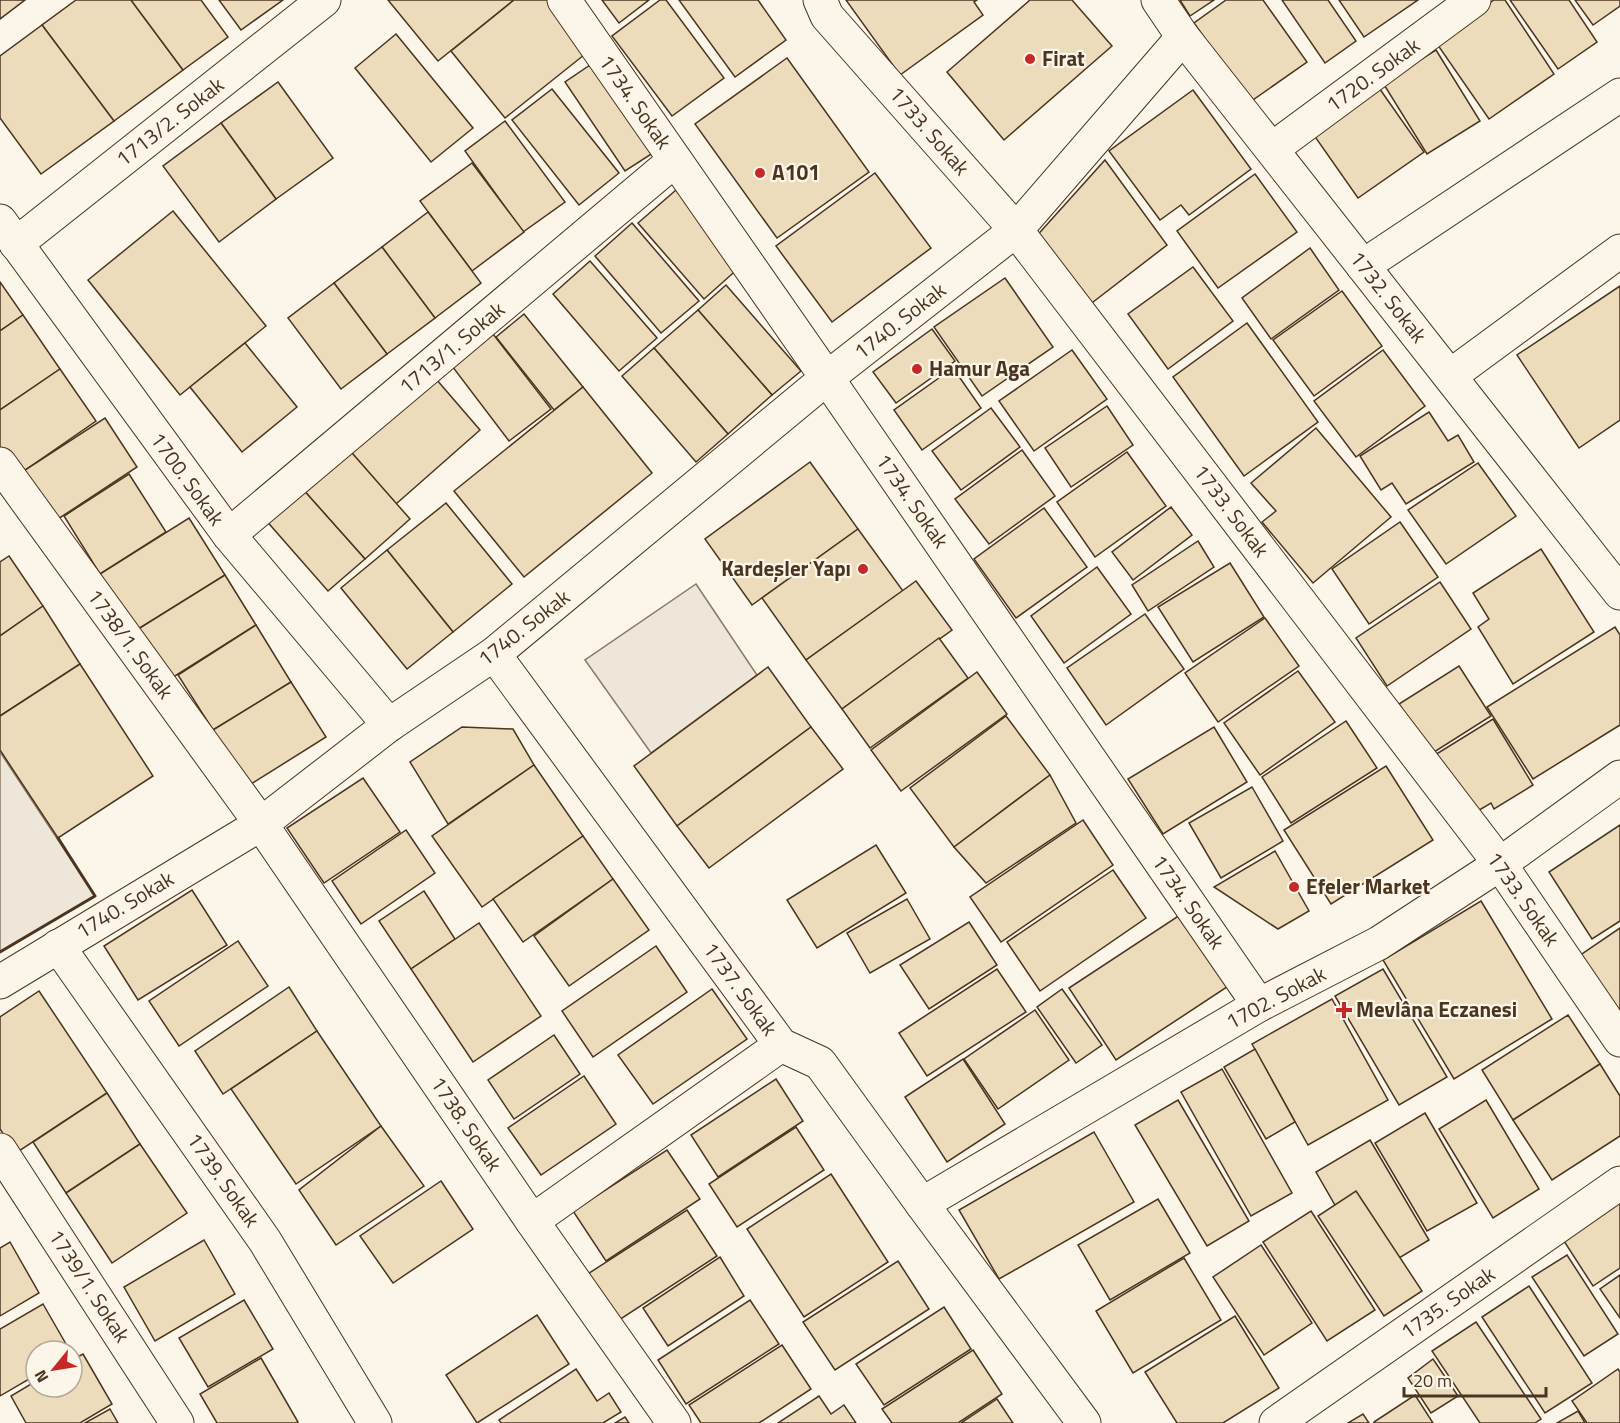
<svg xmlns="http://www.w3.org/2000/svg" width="1620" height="1423" font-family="'Titillium Web',sans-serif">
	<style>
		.green { fill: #ede6d9; stroke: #887966; stroke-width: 1.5 }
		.building { fill: #ecdcbc; stroke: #4a3520; stroke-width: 1.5 }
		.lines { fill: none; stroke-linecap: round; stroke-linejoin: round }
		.minor-casing { stroke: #4a3520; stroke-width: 35 }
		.tertiary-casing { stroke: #4a3520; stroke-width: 35 }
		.minor { stroke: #fbf6e9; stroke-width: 33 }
		.tertiary { stroke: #fbf6e9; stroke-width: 33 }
		.wall { stroke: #4a3520; stroke-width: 3 }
		.poi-dot { fill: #c62828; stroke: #fbf6e9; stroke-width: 2 }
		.labels { text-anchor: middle; stroke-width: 4.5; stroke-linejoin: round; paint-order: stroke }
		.poi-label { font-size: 21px; font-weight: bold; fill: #4a3520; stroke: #fbf6e9; text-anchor: start }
		.street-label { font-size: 21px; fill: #4a3520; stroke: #fbf6e9 }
	</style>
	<rect width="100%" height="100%" fill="#fbf6e9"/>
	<g class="green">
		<path d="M696 584 757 675 651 753 585 660Z"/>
		<path d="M0 752 95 896 0 952Z"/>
	</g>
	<g class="building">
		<path d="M0 0H25L0 19Z"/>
		<path d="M76 0H131L183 70 114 121 42 25Z"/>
		<path d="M131 0H201L228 37 183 70Z"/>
		<path d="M219 0H283L241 30Z"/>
		<path d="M388 0H514L438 61Z"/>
		<path d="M514 0H548L589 51 505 118 451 51Z"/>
		<path d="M602 0H649L619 23Z"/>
		<path d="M660 0H666L724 78 672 116 612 36Z"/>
		<path d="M679 0H758L786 40 735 77Z"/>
		<path d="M846 0H977L974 2 983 15 900 75Z"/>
		<path d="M1030 0H1072L1112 46 1004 140 947 72Z"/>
		<path d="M1180 0H1214L1190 16Z"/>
		<path d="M1226 0H1263L1307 62 1250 102 1194 23Z"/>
		<path d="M1282 0H1328L1356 41 1325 63Z"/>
		<path d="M1339 0H1418L1364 37Z"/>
		<path d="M1494 0H1505L1554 74 1489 119 1435 41Z"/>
		<path d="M1510 0H1569L1597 42 1558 69Z"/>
		<path d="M1575 0H1620V6L1593 25Z"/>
		<path d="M42 25 114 121 41 174 0 118V56Z"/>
		<path d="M396 34 473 128 431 162 355 68Z"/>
		<path d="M1436 50 1480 121 1427 154 1383 83Z"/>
		<path d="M787 58 869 172 777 238 695 124Z"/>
		<path d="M596 61 656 151 625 171 565 82Z"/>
		<path d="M278 82 333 158 276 199 221 123Z"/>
		<path d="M1377 85 1424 152 1358 198 1311 131Z"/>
		<path d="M552 89 619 173 579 205 512 120Z"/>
		<path d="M1193 90 1251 169 1189 215 1181 205 1160 220 1109 151Z"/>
		<path d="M505 121 565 202 523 232 465 151Z"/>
		<path d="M221 123 276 199 219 242 163 166Z"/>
		<path d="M1105 160 1167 245 1084 309 1033 240Z"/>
		<path d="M472 163 524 232 472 271 420 201Z"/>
		<path d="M875 173 931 248 832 322 776 246Z"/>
		<path d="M1255 174 1297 232 1218 288 1177 231Z"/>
		<path d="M676 190 741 266 704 299 638 223Z"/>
		<path d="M173 211 266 326 180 395 88 280Z"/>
		<path d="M428 212 481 283 435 318 382 247Z"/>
		<path d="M632 223 699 301 661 333 595 256Z"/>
		<path d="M382 247 435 318 387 354 334 283Z"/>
		<path d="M1310 248 1339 290 1271 339 1242 298Z"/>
		<path d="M590 261 657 338 619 371 553 294Z"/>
		<path d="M1193 267 1233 321 1168 369 1128 314Z"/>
		<path d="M1005 278 1053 347 982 396 934 327Z"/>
		<path d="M0 282 23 315 0 331Z"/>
		<path d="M334 283 387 354 341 389 288 318Z"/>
		<path d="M726 285 801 371 772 395 698 310Z"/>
		<path d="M1620 286V420L1579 448 1517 355Z"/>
		<path d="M1342 291 1382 346 1314 396 1273 340Z"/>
		<path d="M698 310 772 395 728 434 654 348Z"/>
		<path d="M524 314 583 387 554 410 496 337Z"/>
		<path d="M23 315 60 369 0 410V331Z"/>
		<path d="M1247 323 1318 422 1244 476 1173 377Z"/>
		<path d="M932 329 955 361 896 403 873 372Z"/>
		<path d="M493 334 551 409 509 441 452 366Z"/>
		<path d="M245 343 297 407 242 452 190 387Z"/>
		<path d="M654 348 728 434 696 462 622 376Z"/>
		<path d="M1072 350 1107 399 1034 451 999 401Z"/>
		<path d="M1383 350 1425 406 1356 457 1314 401Z"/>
		<path d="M953 368 981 408 922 450 894 410Z"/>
		<path d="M60 369 96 421 21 473 0 451V410Z"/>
		<path d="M430 372 480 430 396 504 345 445Z"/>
		<path d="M583 387 652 473 524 577 454 491Z"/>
		<path d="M1107 406 1133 445 1071 487 1045 448Z"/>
		<path d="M991 408 1020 447 961 490 932 451Z"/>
		<path d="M1429 412 1448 441 1458 435 1474 462 1406 504 1392 483 1381 490 1360 456Z"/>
		<path d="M105 418 137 467 55 521 22 472Z"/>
		<path d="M1316 428 1391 517 1313 583 1262 522 1276 511 1251 483Z"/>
		<path d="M345 445 410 519 365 559 300 486Z"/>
		<path d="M1022 450 1055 496 989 544 955 499Z"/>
		<path d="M1127 452 1166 506 1095 557 1057 502Z"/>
		<path d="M810 462 858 529 752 605 705 539Z"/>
		<path d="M1478 463 1516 516 1446 564 1408 510Z"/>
		<path d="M129 474 166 532 100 574 64 516Z"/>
		<path d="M300 486 365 559 328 591 264 518Z"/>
		<path d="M446 503 512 584 453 632 387 550Z"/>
		<path d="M1171 507 1192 535 1133 580 1112 552Z"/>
		<path d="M1044 508 1087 567 1016 618 974 559Z"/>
		<path d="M189 518 225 575 135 631 100 574Z"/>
		<path d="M1400 522 1438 577 1369 624 1332 569Z"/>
		<path d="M858 529 903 591 806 660 762 598Z"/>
		<path d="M1198 541 1214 567 1148 611 1132 585Z"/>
		<path d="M1541 549 1594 632 1513 684 1478 627 1489 619 1473 593Z"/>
		<path d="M387 550 453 632 407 669 341 588Z"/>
		<path d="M9 556 43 606 0 636V562Z"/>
		<path d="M1230 563 1264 617 1193 662 1158 607Z"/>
		<path d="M1097 567 1131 614 1064 663 1031 616Z"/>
		<path d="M225 575 256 625 167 681 135 631Z"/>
		<path d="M916 581 952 630 842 709 806 660Z"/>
		<path d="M1440 582 1471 629 1387 686 1356 638Z"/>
		<path d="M43 606 80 664 0 716V636Z"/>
		<path d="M1145 614 1184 669 1106 725 1067 668Z"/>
		<path d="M1265 618 1299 666 1218 722 1185 673Z"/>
		<path d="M256 625 291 682 213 730 178 675Z"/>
		<path d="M1615 627 1620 635V725L1533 779 1487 707Z"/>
		<path d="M939 638 968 678 870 748 842 709Z"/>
		<path d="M80 664 153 776 58 838 0 750V716Z"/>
		<path d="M1459 666 1491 716 1431 754 1399 704Z"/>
		<path d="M768 667 811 727 677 826 634 766Z"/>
		<path d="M1298 671 1335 722 1260 775 1224 723Z"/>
		<path d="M977 672 1007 714 901 791 871 750Z"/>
		<path d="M291 682 326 737 248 786 213 730Z"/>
		<path d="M1006 716 1050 775 954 847 910 788Z"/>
		<path d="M1493 719 1533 785 1494 809 1491 803 1476 812 1430 758Z"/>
		<path d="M1346 721 1377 768 1291 823 1262 777Z"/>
		<path d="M462 727 513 729 534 765 448 824 410 762Z"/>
		<path d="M811 727 843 769 709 868 677 826Z"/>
		<path d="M1214 727 1247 782 1163 834 1128 779Z"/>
		<path d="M534 765 583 836 482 907 432 836Z"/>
		<path d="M1386 766 1433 840 1331 904 1284 830Z"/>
		<path d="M1050 775 1076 823 986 883 954 847Z"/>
		<path d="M363 778 400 832 324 883 287 828Z"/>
		<path d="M1252 787 1283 841 1221 878 1189 823Z"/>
		<path d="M1083 820 1113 865 1001 942 970 897Z"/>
		<path d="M1620 825V921L1592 939 1549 872Z"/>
		<path d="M406 830 435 873 361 924 332 881Z"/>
		<path d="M583 836 613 879 523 942 493 899Z"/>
		<path d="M876 845 906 893 817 948 787 900Z"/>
		<path d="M1275 851 1309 911 1278 929 1214 887Z"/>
		<path d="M1113 870 1146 918 1040 991 1007 942Z"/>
		<path d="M613 879 649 930 569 986 534 936Z"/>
		<path d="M192 890 227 945 138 1000 104 946Z"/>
		<path d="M424 891 455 939 411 969 379 921Z"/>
		<path d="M907 899 930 939 870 973 847 933Z"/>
		<path d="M1481 901 1552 1019 1454 1079 1383 960Z"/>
		<path d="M1189 909 1236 981 1116 1060 1069 988Z"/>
		<path d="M969 922 997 965 929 1009 900 965Z"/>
		<path d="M479 923 541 1016 473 1062 411 969Z"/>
		<path d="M1620 928V1008L1617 1010 1579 956Z"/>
		<path d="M238 941 268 986 179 1046 149 1001Z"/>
		<path d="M656 946 687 992 593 1057 562 1011Z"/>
		<path d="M997 969 1026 1012 927 1076 899 1033Z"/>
		<path d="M1383 969 1447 1077 1399 1105 1335 996Z"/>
		<path d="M289 987 317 1031 223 1094 195 1051Z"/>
		<path d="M712 989 747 1039 653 1104 618 1055Z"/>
		<path d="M1062 989 1102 1045 1076 1063 1037 1007Z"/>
		<path d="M39 991 107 1093 16 1153 0 1129V1017Z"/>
		<path d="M1332 999 1388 1100 1308 1145 1252 1044Z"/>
		<path d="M1035 1010 1069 1060 998 1109 964 1059Z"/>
		<path d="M1568 1015 1600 1064 1513 1120 1482 1070Z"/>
		<path d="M317 1031 381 1126 296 1184 231 1089Z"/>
		<path d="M554 1035 580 1074 514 1119 488 1080Z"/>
		<path d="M1255 1049 1295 1122 1266 1139 1224 1067Z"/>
		<path d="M963 1059 1005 1124 947 1162 905 1097Z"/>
		<path d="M1600 1064 1620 1096V1136L1552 1180 1513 1120Z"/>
		<path d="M1222 1069 1292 1193 1251 1216 1181 1092Z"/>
		<path d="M584 1076 616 1124 541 1175 508 1128Z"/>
		<path d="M776 1079 803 1121 718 1177 691 1135Z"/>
		<path d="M107 1093 140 1144 66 1193 33 1142Z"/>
		<path d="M1178 1100 1249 1221 1207 1246 1135 1125Z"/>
		<path d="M1486 1100 1539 1189 1493 1218 1439 1129Z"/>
		<path d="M1425 1113 1477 1203 1427 1231 1375 1143Z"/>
		<path d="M381 1126 424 1186 336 1245 299 1190Z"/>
		<path d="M796 1127 824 1170 737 1227 709 1184Z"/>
		<path d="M1094 1132 1134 1202 999 1279 959 1210Z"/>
		<path d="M1370 1140 1429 1240 1374 1273 1316 1172Z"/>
		<path d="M140 1144 187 1213 112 1263 66 1193Z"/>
		<path d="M667 1150 700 1199 606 1261 573 1211Z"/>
		<path d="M831 1174 888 1262 804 1317 747 1229Z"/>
		<path d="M441 1181 473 1229 393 1283 360 1236Z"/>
		<path d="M1356 1191 1422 1291 1384 1316 1318 1216Z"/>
		<path d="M1158 1199 1190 1253 1110 1300 1078 1245Z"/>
		<path d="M1620 1201V1268L1593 1286 1562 1238Z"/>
		<path d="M687 1210 717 1256 613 1324 583 1277Z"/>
		<path d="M1311 1211 1375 1310 1327 1341 1263 1242Z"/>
		<path d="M204 1240 235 1294 155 1341 124 1287Z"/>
		<path d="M10 1242 39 1293 0 1316V1248Z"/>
		<path d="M1261 1245 1312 1323 1264 1355 1213 1277Z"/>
		<path d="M1567 1255 1618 1334 1584 1356 1532 1277Z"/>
		<path d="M720 1257 744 1296 668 1346 643 1308Z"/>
		<path d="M1184 1258 1221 1320 1133 1373 1096 1311Z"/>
		<path d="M898 1261 929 1309 835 1370 803 1322Z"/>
		<path d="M1620 1275V1318L1600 1289Z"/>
		<path d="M1529 1286 1592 1383 1545 1413 1482 1317Z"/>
		<path d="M244 1300 273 1349 208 1387 179 1338Z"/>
		<path d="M750 1300 779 1344 686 1404 658 1360Z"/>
		<path d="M43 1304 70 1351H36V1375L0 1396V1329Z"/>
		<path d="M944 1307 971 1349 884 1405 856 1364Z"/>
		<path d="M537 1315 569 1364 477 1423 446 1375Z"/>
		<path d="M1235 1316 1279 1388 1223 1423H1177L1145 1372Z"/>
		<path d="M1476 1322 1541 1419 1535 1423H1480L1432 1351Z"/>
		<path d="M782 1345 811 1389 759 1423H701L689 1405Z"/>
		<path d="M973 1350 1002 1394 958 1423H892L882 1409Z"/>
		<path d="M83 1354 112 1404 80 1423H26L11 1396 36 1381V1387H72V1360Z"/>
		<path d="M261 1358 298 1422 296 1423H217L200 1394Z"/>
		<path d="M1433 1359 1458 1396 1431 1413 1408 1378Z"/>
		<path d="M576 1369 597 1401 609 1393 621 1412 603 1423H501L499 1420Z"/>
		<path d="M1618 1369 1620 1372V1423H1587L1572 1401Z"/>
		<path d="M1415 1395 1433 1423H1374V1422Z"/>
		<path d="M819 1396 831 1414 844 1405 856 1423H778Z"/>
		<path d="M997 1399 1013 1423H961Z"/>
		<path d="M110 1409 118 1423H85Z"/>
		<path d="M1578 1411 1585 1423H1557Z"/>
		<path d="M1363 1414 1369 1423H1348Z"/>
		<path d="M625 1417 629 1423H615Z"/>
	</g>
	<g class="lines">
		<defs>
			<g id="minor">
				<path d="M820 0 827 16 1016 230 1500 864 1620 1040"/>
				<path d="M1158 0 1183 37 1620 593"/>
				<path d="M1272 149 1474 0"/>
				<path d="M0 221 229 535 389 725"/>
				<path d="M16 244 324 0"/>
				<path d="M1363 266 1620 95"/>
				<path d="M1450 376 1620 251"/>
				<path d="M0 464 261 824 532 1221 674 1423"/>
				<path d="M229 535 675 160"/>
				<path d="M494 654 781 1045 820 1063 922 1204 1084 1423"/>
				<path d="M58 946 265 1241 375 1423"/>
				<path d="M0 982 261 824 389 725 494 654 827 378 1016 230 1183 37"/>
				<path d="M0 1150 177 1423"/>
				<path d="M922 1204 1259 1005"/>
				<path d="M532 1221 781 1045"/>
				<path d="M1276 1423 1620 1183"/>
			</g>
			<path id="tertiary" d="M564 0 827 378 1259 1005 1379 943 1500 864 1620 777"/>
		</defs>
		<use href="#minor" class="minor-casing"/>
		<use href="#tertiary" class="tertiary-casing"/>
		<use href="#minor" class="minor"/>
		<use href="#tertiary" class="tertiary"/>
		<path class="wall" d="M0 952 95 896 58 838"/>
	</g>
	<g class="poi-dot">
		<circle cx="1030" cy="59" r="6"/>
		<circle cx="760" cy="173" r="6"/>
		<circle cx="917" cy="369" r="6"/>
		<circle cx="863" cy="569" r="6"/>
		<circle cx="1294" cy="887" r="6"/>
		<path d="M1341 1001h6v6h6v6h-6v6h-6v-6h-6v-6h6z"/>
	</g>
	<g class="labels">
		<g class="poi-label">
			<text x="1042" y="66">Firat</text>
			<text x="772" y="180">A101</text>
			<text x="929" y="376">Hamur Aga</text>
			<text x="851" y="576" text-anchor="end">Kardeşler Yapı</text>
			<text x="1306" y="894">Efeler Market</text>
			<text x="1356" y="1017">Mevlâna Eczanesi</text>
		</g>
		<g class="street-label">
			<text transform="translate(1373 75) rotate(-36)" y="7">1720. Sokak</text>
			<text transform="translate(635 102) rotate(55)" y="7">1734. Sokak</text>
			<text transform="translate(170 122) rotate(-38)" y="7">1713/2. Sokak</text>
			<text transform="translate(929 131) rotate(49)" y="7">1733. Sokak</text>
			<text transform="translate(1388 297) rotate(52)" y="7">1732. Sokak</text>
			<text transform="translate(900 321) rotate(-38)" y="7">1740. Sokak</text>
			<text transform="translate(452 348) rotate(-40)" y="7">1713/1. Sokak</text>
			<text transform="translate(187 479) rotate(54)" y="7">1700. Sokak</text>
			<text transform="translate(912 501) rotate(55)" y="7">1734. Sokak</text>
			<text transform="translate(1231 511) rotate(53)" y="7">1733. Sokak</text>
			<text transform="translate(524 628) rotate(-38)" y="7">1740. Sokak</text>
			<text transform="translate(130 644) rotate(54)" y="7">1738/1. Sokak</text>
			<text transform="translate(1523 899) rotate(55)" y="7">1733. Sokak</text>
			<text transform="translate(1188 902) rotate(55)" y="7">1734. Sokak</text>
			<text transform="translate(125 905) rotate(-31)" y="7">1740. Sokak</text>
			<text transform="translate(740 989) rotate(54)" y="7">1737. Sokak</text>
			<text transform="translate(1276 998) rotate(-28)" y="7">1702. Sokak</text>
			<text transform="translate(466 1124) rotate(56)" y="7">1738. Sokak</text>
			<text transform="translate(223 1180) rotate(55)" y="7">1739. Sokak</text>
			<text transform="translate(89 1286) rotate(57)" y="7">1739/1. Sokak</text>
			<text transform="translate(1448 1303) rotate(-35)" y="7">1735. Sokak</text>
		</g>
	</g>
	<g transform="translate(54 1369) rotate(240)"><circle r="28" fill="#fbf6e9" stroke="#b4a999" stroke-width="1.5"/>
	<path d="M0-4.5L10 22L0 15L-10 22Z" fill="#c62828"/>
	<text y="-9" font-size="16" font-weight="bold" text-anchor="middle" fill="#4a3520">N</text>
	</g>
	<path d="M1404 1387v9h142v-9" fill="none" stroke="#4a3520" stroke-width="3"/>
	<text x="1413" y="1387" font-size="18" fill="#4a3520" stroke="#fbf6e9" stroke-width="4.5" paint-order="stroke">20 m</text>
</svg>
